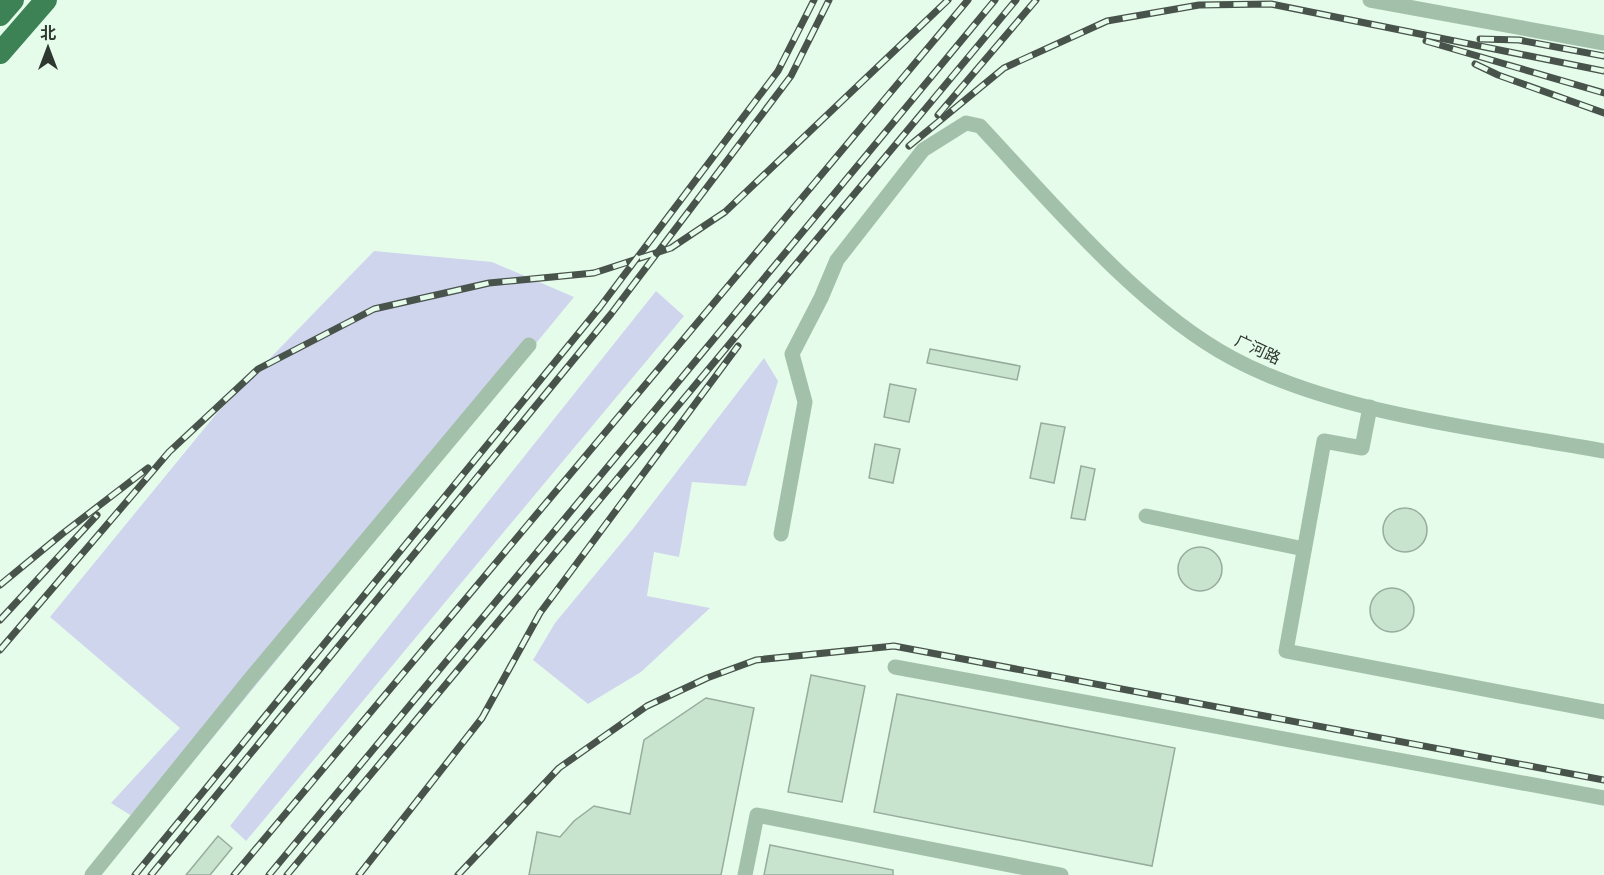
<svg xmlns="http://www.w3.org/2000/svg" width="1604" height="875" font-family="'Crimson Pro','Noto Sans SC',serif">
	<style>
		.green { fill: #d0d5ee }
		.building { fill: #c8e4cf; stroke: #97ac9c; stroke-width: 1.5 }
		.lines { fill: none; stroke-linecap: round; stroke-linejoin: round }
		.minor { stroke: #a3c1aa; stroke-width: 15 }
		.highway { stroke: #3d8255; stroke-width: 22 }
		.rail-casing { stroke: #48534b; stroke-width: 7 }
		.rail { stroke: #e6fceb; stroke-width: 4.5; stroke-dasharray: 14; stroke-linecap: butt }
		.labels { text-anchor: middle; stroke-width: 4.5; stroke-linejoin: round; paint-order: stroke }
		.street-label { font-size: 16px; fill: #2e3730; stroke: #e6fceb }
	</style>
	<rect width="100%" height="100%" fill="#e6fceb"/>
	<g class="green">
		<path d="M374 251 492 262 574 297 143 823 111 803 180 728 50 617 217 413Z"/>
		<path d="M656 291 684 316 246 841 230 826Z"/>
		<path d="M764 358 778 381 746 486 692 482 679 557 654 552 647 596 710 608 641 672 588 704 533 660 555 623 632 530Z"/>
	</g>
	<g class="building">
		<path d="M930 349 1020 366 1017 380 927 363Z"/>
		<path d="M890 384 916 389 909 422 884 417Z"/>
		<path d="M1041 423 1065 427 1054 483 1030 478Z"/>
		<path d="M875 444 900 449 893 483 869 478Z"/>
		<path d="M1081 466 1095 469 1085 520 1071 518Z"/>
		<circle cx="1405" cy="530" r="22"/>
		<circle cx="1200" cy="569" r="22"/>
		<circle cx="1392" cy="610" r="22"/>
		<path d="M811 675 865 686 842 802 788 792Z"/>
		<path d="M897 694 1175 748 1152 866 874 812Z"/>
		<path d="M706 698 754 708 721 875H529L537 832 560 837 574 821 594 806 630 814 644 740Z"/>
		<path d="M218 836 232 848 210 875H186Z"/>
		<path d="M770 845 893 870V875H764Z"/>
	</g>
	<g class="lines">
		<g class="minor">
			<path d="M1370 0 1604 43"/>
			<path d="M1370 407 1362 448 1324 441 1286 651 1604 712"/>
			<path d="M1146 516 1304 549"/>
			<path d="M781 534 805 402 792 354 821 298 837 260 923 150 966 123 980 126C1052 203 1139 308 1232 358 1335 414 1489 430 1604 451"/>
			<path d="M895 667 1604 798"/>
			<path d="M92 875 251 678 529 345"/>
			<path d="M745 875 757 815 1061 875"/>
		</g>
		<g class="highway">
			<path d="M0 15 13 0"/>
			<path d="M0 53 46 0"/>
		</g>
		<defs>
			<g id="rail">
				<path d="M1480 39 1519 40 1604 56"/>
				<path d="M1426 41 1604 93"/>
				<path d="M1475 64 1498 75 1604 113"/>
				<path d="M938 115 1036 0"/>
				<path d="M909 146 1004 68 1107 21 1199 5 1271 4 1604 71"/>
				<path d="M0 585 62 534 148 468"/>
				<path d="M0 620 97 515"/>
				<path d="M0 650 169 452 258 369 374 309 489 283 594 273 671 248 725 212 948 0"/>
				<path d="M135 875 600 307 778 71 814 0"/>
				<path d="M151 875 611 314 791 76 829 0"/>
				<path d="M234 875 968 0"/>
				<path d="M269 875 995 0"/>
				<path d="M287 875 1016 0"/>
				<path d="M359 875 482 718 540 613 738 346"/>
				<path d="M458 875 559 768 647 706 707 678 756 660 894 646 1604 780"/>
			</g>
		</defs>
		<use href="#rail" class="rail-casing"/>
		<use href="#rail" class="rail"/>
	</g>
	<g class="labels">
		<g class="street-label">
			<text transform="translate(1258 349) rotate(25)" y="6">广河路</text>
		</g>
	</g>
	<g transform="translate(48 48)" stroke="#e6fceb" stroke-width="4.5" paint-order="stroke">
	<path d="M0-4.5L10 22L0 15L-10 22Z" fill="#2e3730"/>
	<text y="-9" font-size="16" font-weight="bold" text-anchor="middle" fill="#2e3730">北</text>
	</g>
</svg>
